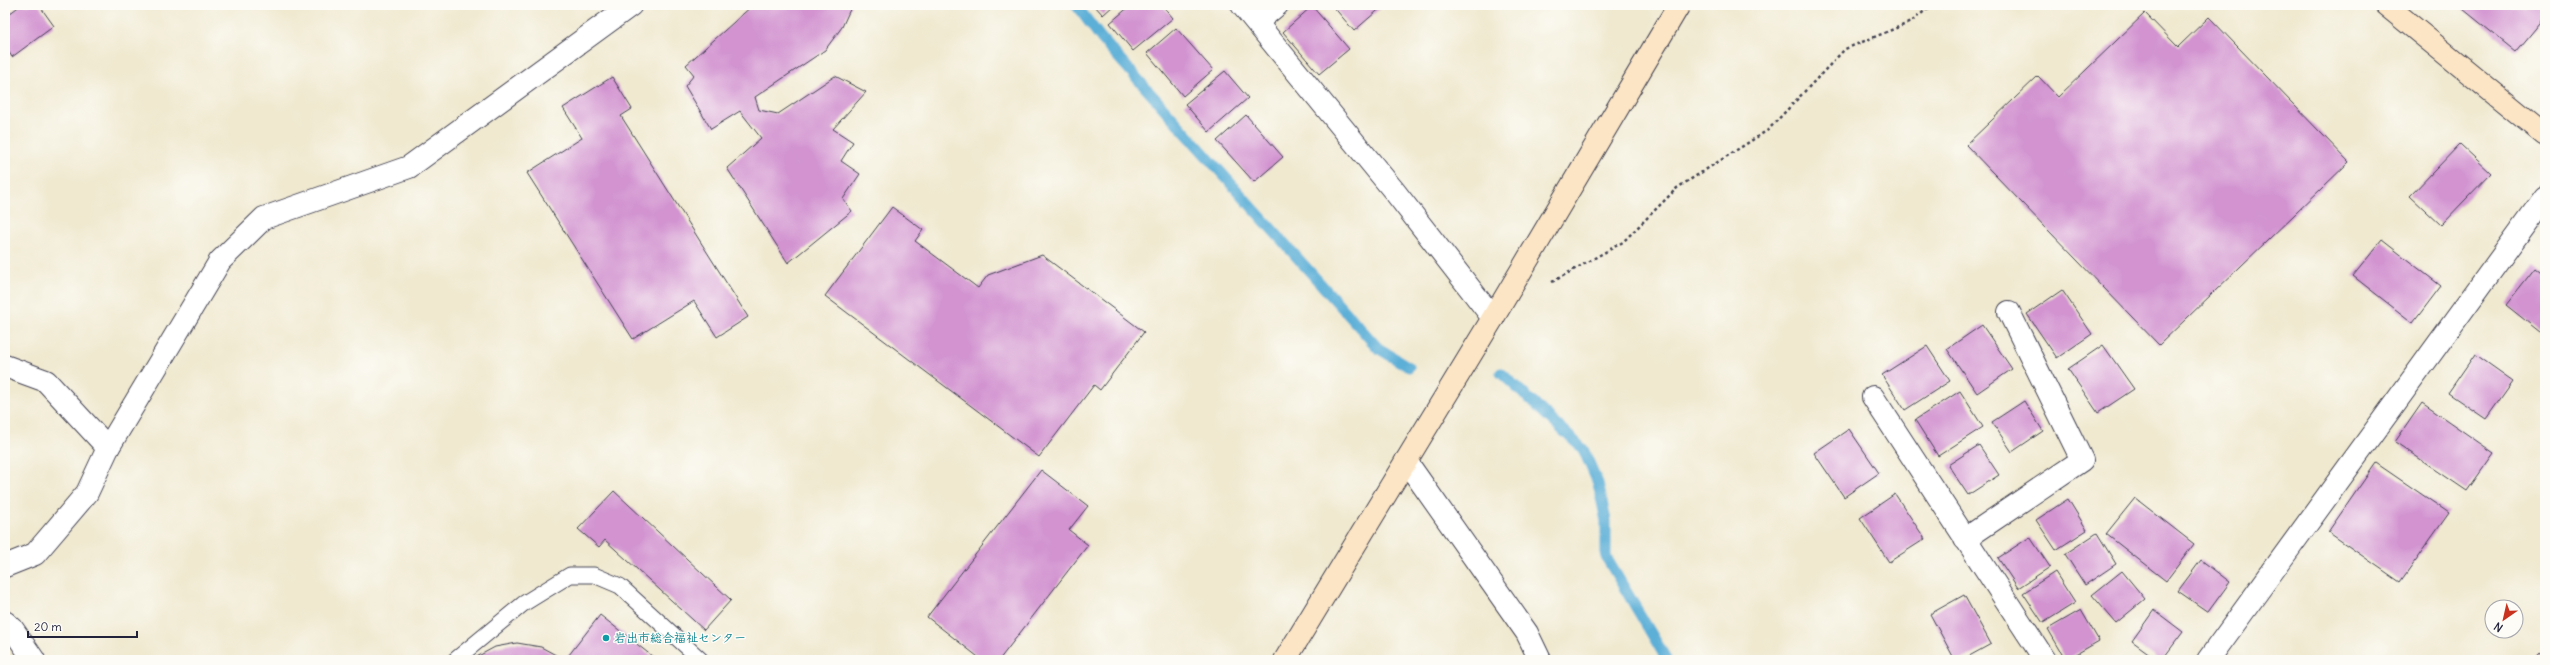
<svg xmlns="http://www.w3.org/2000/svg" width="2550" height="665" font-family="Delius,'Klee One',sans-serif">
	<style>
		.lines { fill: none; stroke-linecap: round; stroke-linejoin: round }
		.stream { stroke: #5cafd7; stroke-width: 11 }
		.building { fill: #d293d0 }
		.lane-casing { stroke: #414051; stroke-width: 17 }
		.street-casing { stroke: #414051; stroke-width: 24 }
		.secondary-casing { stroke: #414051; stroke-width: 24 }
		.path { stroke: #414051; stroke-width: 2.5; stroke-dasharray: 3 3; stroke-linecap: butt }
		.lane { stroke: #fff; stroke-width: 15 }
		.street { stroke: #fff; stroke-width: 22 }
		.secondary { stroke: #fce5c4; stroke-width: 22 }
		.culture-dot { fill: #0f9aa8; stroke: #fdfcf7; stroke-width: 1.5 }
		.labels { text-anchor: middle; stroke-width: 3; stroke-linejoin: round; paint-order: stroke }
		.culture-label { font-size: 12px; font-weight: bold; fill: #0d838f; stroke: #fdfcf7; text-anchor: start }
	</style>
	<rect width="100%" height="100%" fill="#fdfcf7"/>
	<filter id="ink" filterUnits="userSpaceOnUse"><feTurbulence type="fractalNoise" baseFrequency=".025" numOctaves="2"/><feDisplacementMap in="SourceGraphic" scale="8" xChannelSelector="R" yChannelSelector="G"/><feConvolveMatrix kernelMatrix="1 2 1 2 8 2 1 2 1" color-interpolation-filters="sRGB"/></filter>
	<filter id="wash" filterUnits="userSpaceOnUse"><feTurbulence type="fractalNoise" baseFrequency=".012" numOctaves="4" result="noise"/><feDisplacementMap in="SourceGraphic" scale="16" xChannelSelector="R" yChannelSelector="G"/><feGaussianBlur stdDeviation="0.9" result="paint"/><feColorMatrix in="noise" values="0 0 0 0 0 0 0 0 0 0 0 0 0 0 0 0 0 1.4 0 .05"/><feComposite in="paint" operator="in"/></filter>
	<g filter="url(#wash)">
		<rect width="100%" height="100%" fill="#f0e9d0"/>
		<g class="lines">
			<g class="stream">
				<path d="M1076 5 1101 38 1378 348 1409 367"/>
				<path d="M1501 373 1583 449 1598 483 1606 521V557L1667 660"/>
			</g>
		</g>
		<g id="blocks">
			<g class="building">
				<path d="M21 5H39L54 26 12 57 5 46V17Z"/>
				<path d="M753 5H852L842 27 825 50 755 97 759 110 778 114 835 76 866 92 833 129 853 142 841 161 860 174 843 199 852 211 788 263 727 168 761 138 740 111 711 129 685 86 694 75 686 65Z"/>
				<path d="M1094 5H1114L1103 15Z"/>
				<path d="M1131 5H1162L1173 18 1133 51 1110 23Z"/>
				<path d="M1332 5H1384L1354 31Z"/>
				<path d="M2458 5H2540L2545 9V17L2516 52Z"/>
				<path d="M1312 6 1349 49 1319 74 1283 32Z"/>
				<path d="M2145 13 2178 47 2209 17 2349 162 2159 345 1966 145 2038 76 2058 97Z"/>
				<path d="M1176 28 1213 70 1183 96 1147 53Z"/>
				<path d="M1225 71 1248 98 1209 132 1185 104Z"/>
				<path d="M612 77 632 109 621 116 748 317 717 337 694 301 633 339 527 173 582 138 563 108Z"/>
				<path d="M1246 115 1283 157 1254 182 1217 141Z"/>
				<path d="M2460 144 2491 173 2441 225 2410 196Z"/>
				<path d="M892 207 923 230 915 241 978 288 988 275 1042 255 1144 332 1100 390 1094 385 1039 457 825 296Z"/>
				<path d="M2382 240 2441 286 2413 323 2353 276Z"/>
				<path d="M2535 268 2545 276V336L2506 305Z"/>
				<path d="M2062 290 2092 334 2057 358 2027 314Z"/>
				<path d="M1982 325 2012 369 1977 393 1947 349Z"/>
				<path d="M2103 345 2134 389 2098 413 2068 369Z"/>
				<path d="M1927 346 1950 381 1905 410 1882 375Z"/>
				<path d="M2475 354 2513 381 2486 419 2448 393Z"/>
				<path d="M1960 391 1983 427 1938 456 1915 420Z"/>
				<path d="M2024 401 2043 431 2012 452 1992 422Z"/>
				<path d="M2422 403 2494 453 2467 491 2395 442Z"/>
				<path d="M1849 429 1879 473 1844 497 1814 453Z"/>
				<path d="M1979 445 1999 475 1968 495 1948 465Z"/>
				<path d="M2376 463 2449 513 2400 582 2328 532Z"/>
				<path d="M1041 470 1088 506 1069 530 1088 545 999 660H982L927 617Z"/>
				<path d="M614 491 731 600 704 630 605 540 599 547 578 529Z"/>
				<path d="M1895 494 1925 539 1889 562 1860 518Z"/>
				<path d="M2135 498 2194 544 2166 581 2106 534Z"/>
				<path d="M2068 499 2087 530 2056 550 2036 520Z"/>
				<path d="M2097 533 2116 564 2085 585 2065 554Z"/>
				<path d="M2030 537 2050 567 2018 588 1998 558Z"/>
				<path d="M2201 560 2230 582 2208 612 2178 591Z"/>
				<path d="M2122 571 2145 599 2116 623 2092 595Z"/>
				<path d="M2055 572 2075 603 2043 623 2023 593Z"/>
				<path d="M1964 595 1991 644 1962 660H1955L1930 614Z"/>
				<path d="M2081 610 2099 641 2066 660 2048 629Z"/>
				<path d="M2154 610 2183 632 2162 660H2158L2132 641Z"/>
				<path d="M600 615 657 660H565Z"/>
				<path d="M517 643 541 647 565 660H471L495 647Z"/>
				<path d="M2540 653 2545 657V660H2534Z"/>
			</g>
		</g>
	</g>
	<g filter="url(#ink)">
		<use href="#blocks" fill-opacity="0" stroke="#414051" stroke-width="1"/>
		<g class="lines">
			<defs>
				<path id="lane" d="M455 660 523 604 570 575H594L620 586 701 660"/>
				<g id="street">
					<path d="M1242 5 1395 192 1493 318"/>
					<path d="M1257 22 1277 5"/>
					<path d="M5 366 46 381 108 448"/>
					<path d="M1873 397 2045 660"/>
					<path d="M1406 461 1527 633 1540 660"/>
					<path d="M1965 539 2082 460 2009 312"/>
					<path d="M5 566 35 554 87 493 108 448 220 261 264 218 409 167 631 5"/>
					<path d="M5 622 12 628 34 660"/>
					<path d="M2208 660 2545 197"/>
				</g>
				<g id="secondary">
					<path d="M2386 5 2545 135"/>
					<path d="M1285 660 1493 318 1679 5"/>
				</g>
			</defs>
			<use href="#lane" class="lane-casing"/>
			<use href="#street" class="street-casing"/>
			<use href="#secondary" class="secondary-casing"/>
			<path class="path" d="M1552 282 1623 242 1677 188 1768 130 1845 49 1911 22 1932 5"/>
			<use href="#lane" class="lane"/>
			<use href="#street" class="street"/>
			<use href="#secondary" class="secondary"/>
		</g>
	</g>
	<circle class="culture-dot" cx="606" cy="638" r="4"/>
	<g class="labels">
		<g class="culture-label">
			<text x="614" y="642">岩出市総合福祉センター</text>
		</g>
	</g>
	<rect width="2550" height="665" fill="none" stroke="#fdfcf7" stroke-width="20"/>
	<g transform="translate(2504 619) rotate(214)"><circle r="19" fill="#fdfcf7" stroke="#a5a5ac"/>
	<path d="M0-3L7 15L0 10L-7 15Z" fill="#c8321e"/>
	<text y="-6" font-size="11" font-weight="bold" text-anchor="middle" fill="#22223b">N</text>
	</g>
	<path d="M28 631v6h109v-6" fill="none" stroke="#22223b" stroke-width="2"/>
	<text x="34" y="631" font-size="12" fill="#22223b" stroke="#fdfcf7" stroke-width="3" paint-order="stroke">20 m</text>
</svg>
